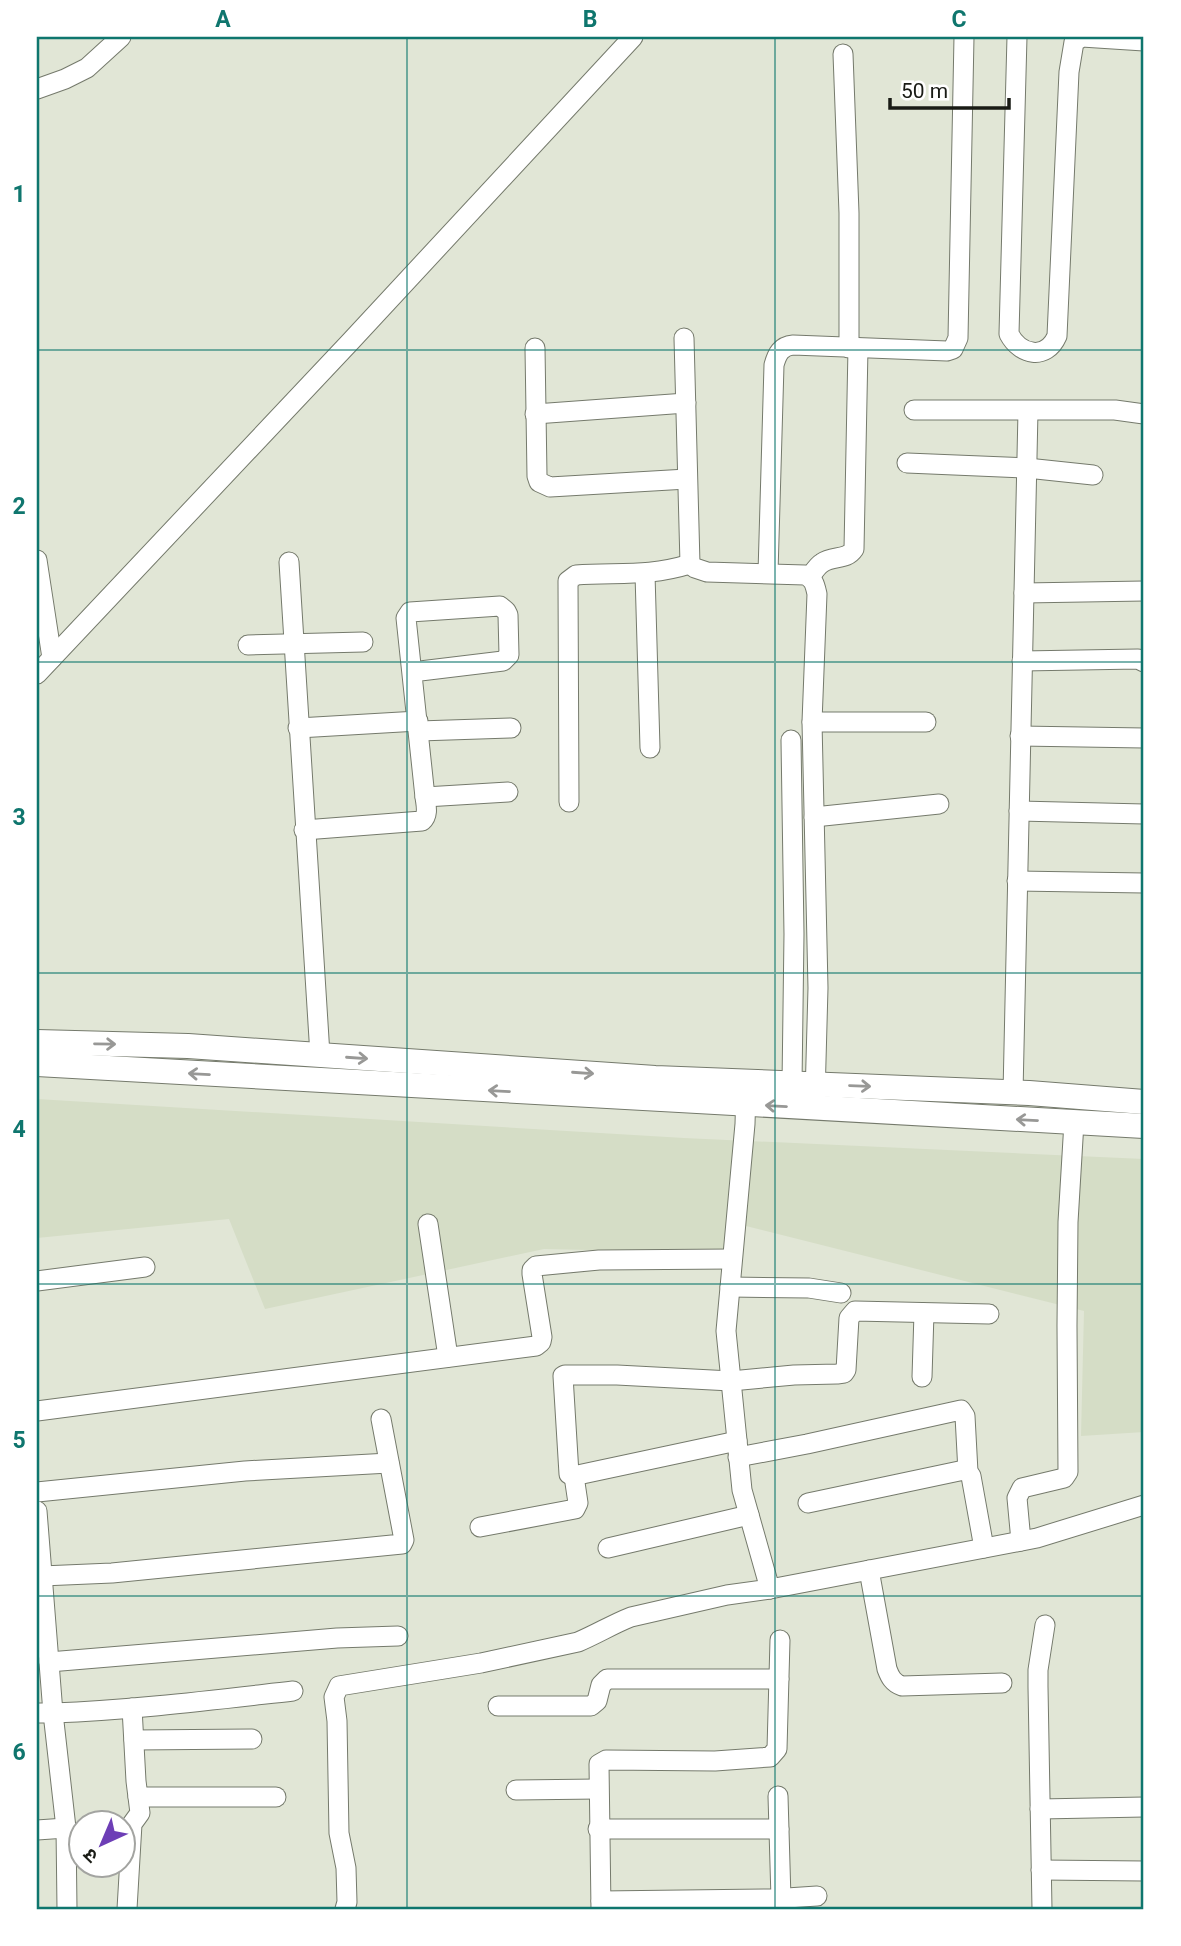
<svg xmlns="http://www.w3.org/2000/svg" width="1181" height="1946" font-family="Roboto,'Noto Sans Devanagari',sans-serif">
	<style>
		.built { fill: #d5ddc6 }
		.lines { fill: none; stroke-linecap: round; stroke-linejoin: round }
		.minor-casing { stroke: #757a6c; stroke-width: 21 }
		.major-casing { stroke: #757a6c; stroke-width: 26 }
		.minor { stroke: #fff; stroke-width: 19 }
		.major { stroke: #fff; stroke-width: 24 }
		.oneway { stroke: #989896 }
		.grid { fill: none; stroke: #0f766e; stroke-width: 2; stroke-opacity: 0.55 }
		.neatline { fill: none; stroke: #0f766e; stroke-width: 2.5 }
		.grid-label { font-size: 23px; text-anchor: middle; font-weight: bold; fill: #0f766e }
	</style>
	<rect width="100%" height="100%" fill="#e1e6d6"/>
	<path class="built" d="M37 1099 684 1138 1144 1159V1432L1081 1436 1084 1311 730 1222V1253L544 1249 265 1309 229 1219 37 1238Z"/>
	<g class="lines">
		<defs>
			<g id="minor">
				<path d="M1017 37 1009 334C1020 355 1046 361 1057 336L1069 72 1074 42 1082 37 1144 41"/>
				<path d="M843 54 849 213V348"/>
				<path d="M37 89 65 79 87 68 121 37"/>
				<path d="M684 338 690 564 695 568 707 572 805 575C814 579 815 585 817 594L812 722 818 988 815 1097"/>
				<path d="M535 348 537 476 539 482 550 487 687 479"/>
				<path d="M914 410H1115L1144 414"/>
				<path d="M535 414 686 403"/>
				<path d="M907 463 1027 468 1093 475"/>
				<path d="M37 560 52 658"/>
				<path d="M289 562 320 1055"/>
				<path d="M768 573 774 365C777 354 781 346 793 345L947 351 953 349 958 338 964 37"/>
				<path d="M645 574 650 748"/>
				<path d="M810 577C813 573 817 566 822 563 833 555 846 561 854 549L858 348"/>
				<path d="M1024 593 1144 591"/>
				<path d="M248 645 363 642"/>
				<path d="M1022 661 1138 659 1144 662"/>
				<path d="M37 674 351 341 633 37"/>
				<path d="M812 722H926"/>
				<path d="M298 728 418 721"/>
				<path d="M419 731 511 728"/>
				<path d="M1020 736 1144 738"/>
				<path d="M791 740 794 934 792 1084"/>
				<path d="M425 797 508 792"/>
				<path d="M569 802 568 581 576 575C618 572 648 577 690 564"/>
				<path d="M1019 811 1144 814"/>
				<path d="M814 817 939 804"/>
				<path d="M304 830 422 821C429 815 426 805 425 797L406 618 410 612 500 606 506 611 508 615 509 655 503 661 412 672"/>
				<path d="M1017 881 1144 883"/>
				<path d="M746 1090 745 1124 726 1331 742 1490 770 1589 1037 1538 1144 1505"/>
				<path d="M1013 1093 1028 411"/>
				<path d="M428 1224 448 1357"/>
				<path d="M37 1281 145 1267"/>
				<path d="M730 1287 809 1288 841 1293"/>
				<path d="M922 1377 924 1313"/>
				<path d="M37 1411 536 1346 541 1342 542 1337 532 1274V1270L536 1266 599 1260 732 1259"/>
				<path d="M737 1441 573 1476 569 1474 563 1376 565 1375H617L731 1381 794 1375 837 1374 844 1373 846 1370 849 1318 855 1311 989 1314"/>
				<path d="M738 1457 807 1444 961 1410 965 1416 968 1472"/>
				<path d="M37 1492 245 1471 389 1463"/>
				<path d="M808 1503 964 1470 968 1472 971 1476 984 1548"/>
				<path d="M37 1511 53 1713C133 1710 213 1700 293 1691"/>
				<path d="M480 1527 575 1509 578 1503 574 1476"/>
				<path d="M1021 1541 1017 1498 1022 1488 1064 1478 1068 1472 1067 1326 1068 1222 1074 1122"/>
				<path d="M608 1548 749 1515"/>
				<path d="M869 1570 887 1669C890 1677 893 1683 902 1686L1002 1683"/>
				<path d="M42 1576 112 1573 402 1544 404 1540 381 1419"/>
				<path d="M49 1662 337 1638 398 1636"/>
				<path d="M498 1706H591L597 1701 601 1685 607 1679H779"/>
				<path d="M37 1713H53L66 1828 67 1909"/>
				<path d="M134 1740 252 1739"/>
				<path d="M516 1790 598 1789"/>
				<path d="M778 1796 781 1899"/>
				<path d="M138 1797H276"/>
				<path d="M1040 1809 1144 1807"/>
				<path d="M598 1829H779"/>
				<path d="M37 1830 66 1828"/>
				<path d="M1041 1870 1144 1871"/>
				<path d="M601 1901 772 1899 817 1896"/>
				<path d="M127 1909 132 1824 140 1813 136 1781 132 1708"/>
				<path d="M345 1909 347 1902 346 1868 339 1833 337 1721 334 1697 339 1686 481 1663 578 1642C597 1634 613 1624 631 1617L727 1595 770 1589"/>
				<path d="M601 1909 599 1764 606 1760 715 1761 770 1757 777 1749 780 1640"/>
				<path d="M1042 1909 1038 1687V1670L1045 1625"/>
			</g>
			<g id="major">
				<path d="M37 1042 188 1046 655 1078 1029 1093 1144 1102"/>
				<path d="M37 1064 1144 1126"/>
			</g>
		</defs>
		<use href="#minor" class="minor-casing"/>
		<use href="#major" class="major-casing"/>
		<use href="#minor" class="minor"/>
		<use href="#major" class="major"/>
	</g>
	<defs><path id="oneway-shaft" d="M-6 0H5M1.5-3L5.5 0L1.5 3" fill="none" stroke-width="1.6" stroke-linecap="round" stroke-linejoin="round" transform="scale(1.75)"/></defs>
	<g class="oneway">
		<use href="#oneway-shaft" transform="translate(105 1044) rotate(1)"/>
		<use href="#oneway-shaft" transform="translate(357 1058) rotate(4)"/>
		<use href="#oneway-shaft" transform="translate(583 1073) rotate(4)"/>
		<use href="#oneway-shaft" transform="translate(199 1074) rotate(-177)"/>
		<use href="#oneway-shaft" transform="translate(860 1086) rotate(2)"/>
		<use href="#oneway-shaft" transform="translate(499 1091) rotate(-177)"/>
		<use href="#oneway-shaft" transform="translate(776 1106) rotate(-177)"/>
		<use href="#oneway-shaft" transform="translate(1027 1120) rotate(-177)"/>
	</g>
	<path class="grid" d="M407 37V1909M775 37V1909M37 350H1144M37 662H1144M37 973H1144M37 1284H1144M37 1596H1144"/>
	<rect width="1181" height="1946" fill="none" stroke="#ffffff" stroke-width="77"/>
	<g transform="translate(102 1844) rotate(224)"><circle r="33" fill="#ffffff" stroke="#a3a4a1" stroke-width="2"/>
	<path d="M0-5L12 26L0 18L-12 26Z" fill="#6d3eb6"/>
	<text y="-10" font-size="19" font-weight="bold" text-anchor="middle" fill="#191b15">उ</text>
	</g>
	<path d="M890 98v10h119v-10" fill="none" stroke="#191b15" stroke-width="3.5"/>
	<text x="901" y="98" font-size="21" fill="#191b15" stroke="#ffffff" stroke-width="5" paint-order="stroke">50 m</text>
	<rect x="38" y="38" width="1104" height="1870" class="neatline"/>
	<g class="grid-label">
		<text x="223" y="27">A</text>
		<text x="590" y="27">B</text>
		<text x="959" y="27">C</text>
		<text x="19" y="202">1</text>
		<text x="19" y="514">2</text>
		<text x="19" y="825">3</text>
		<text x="19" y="1137">4</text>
		<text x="19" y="1448">5</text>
		<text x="19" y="1760">6</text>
	</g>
</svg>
